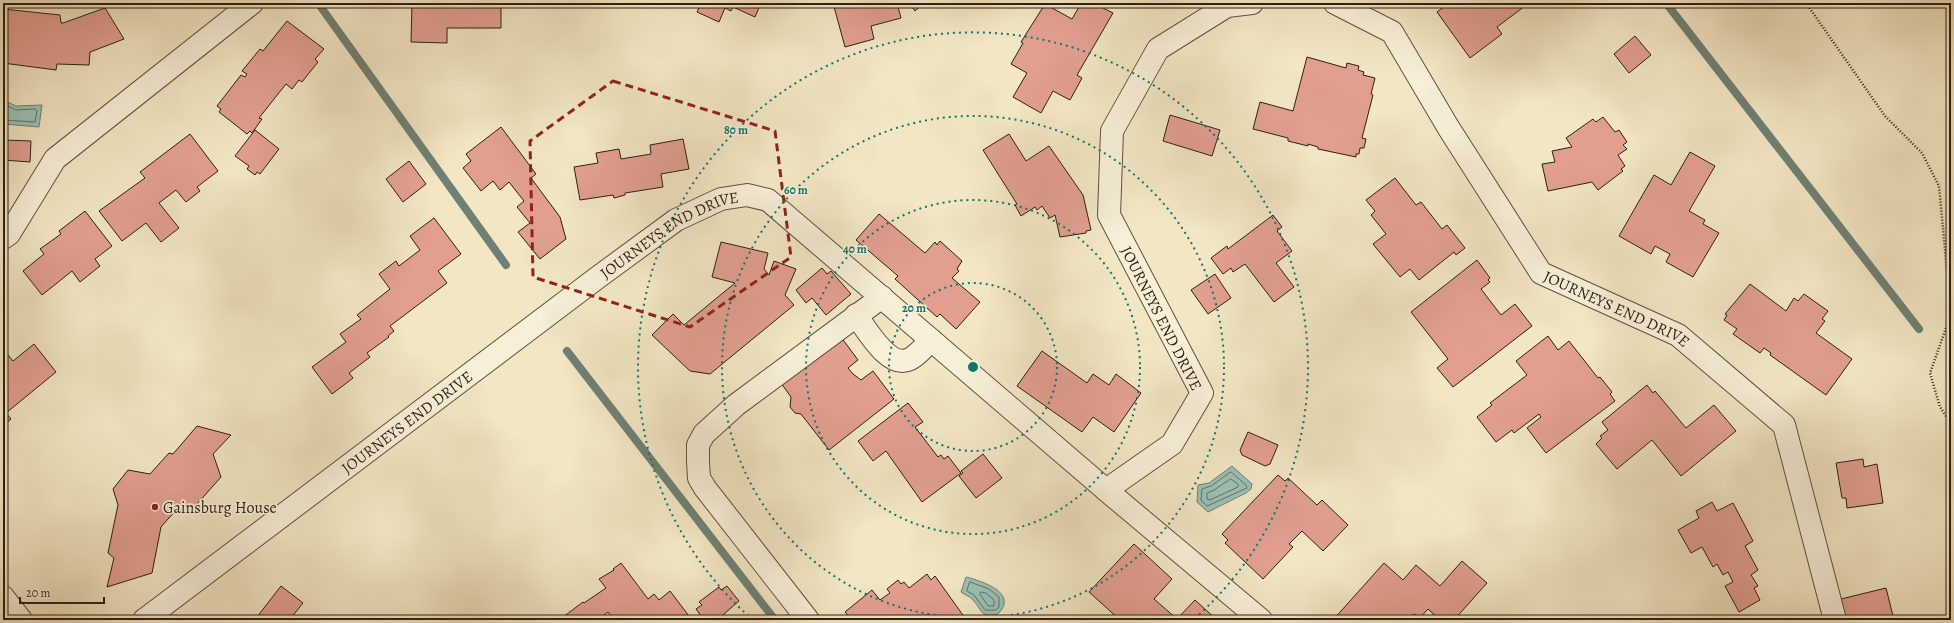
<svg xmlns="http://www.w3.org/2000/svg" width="1954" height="623" font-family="Alegreya,serif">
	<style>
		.water { fill: #9bc0b4; stroke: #6f8074 }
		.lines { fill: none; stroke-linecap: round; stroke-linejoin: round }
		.shore { stroke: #647064; stroke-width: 1 }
		.stream { stroke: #6f8074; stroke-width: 8 }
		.building { fill: #e29f90; stroke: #2d1f13 }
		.minor-casing { stroke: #5e513f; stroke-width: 24 }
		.path { stroke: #2d1f13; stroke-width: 2.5; stroke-dasharray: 1 2; stroke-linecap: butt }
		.minor { stroke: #f7efd8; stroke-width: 22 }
		.marked { fill: none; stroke: #8f2418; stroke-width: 3; stroke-dasharray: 8 5; stroke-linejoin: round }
		.ring { fill: none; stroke: #0f766e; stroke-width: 2; stroke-dasharray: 2 4 }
		.poi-dot { fill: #8f2418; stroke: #f7efd8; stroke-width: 1.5 }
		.labels { text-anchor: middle; stroke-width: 3.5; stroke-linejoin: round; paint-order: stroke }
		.street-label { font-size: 16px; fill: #2d1f13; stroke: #f7efd8 }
		.poi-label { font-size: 16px; fill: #2d1f13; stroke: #f7efd8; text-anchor: start }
		.centre { fill: #0f766e; stroke: #f7efd8; stroke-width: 2 }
		.ring-label { font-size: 12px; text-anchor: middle; font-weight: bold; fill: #0f766e; stroke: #f7efd8; stroke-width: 3.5; stroke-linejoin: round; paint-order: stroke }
	</style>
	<rect width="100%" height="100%" fill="#f2e6c3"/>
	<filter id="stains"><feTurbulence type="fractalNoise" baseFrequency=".005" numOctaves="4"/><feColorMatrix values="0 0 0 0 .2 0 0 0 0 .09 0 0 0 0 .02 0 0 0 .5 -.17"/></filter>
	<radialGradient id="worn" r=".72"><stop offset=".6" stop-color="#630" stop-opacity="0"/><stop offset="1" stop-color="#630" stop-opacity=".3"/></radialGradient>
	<g class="water">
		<path d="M3 100 16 106 42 105 39 127 3 124Z"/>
		<path d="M1232 466 1252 484 1251 489 1246 493 1208 512 1197 502 1198 485 1209 483Z"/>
		<path d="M966 577C982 581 1019 593 998 614 979 618 983 610 972 599 969 596 965 595 961 592Z"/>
	</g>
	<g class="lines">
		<g class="shore">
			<path d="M3 104 16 110 35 109 37 111 35 122 3 120"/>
			<path d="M1231 472 1246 485 1247 488 1207 506 1201 500 1202 489 1211 486Z"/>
			<path d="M1231 479 1238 484V487L1210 500 1207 499V493L1214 490Z"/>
			<path d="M970 582 989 589 999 597V607L996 610H985L974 595 967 591Z"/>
			<path d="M981 592 986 593 994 600V606H988L980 594Z"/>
		</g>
		<g class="stream">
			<path d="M318 3 506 265"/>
			<path d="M1666 3 1919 329"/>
			<path d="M567 351 775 620"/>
		</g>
	</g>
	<g class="building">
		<rect x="143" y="3" width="32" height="2"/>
		<path d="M412 3H501V28H447V43L411 42Z"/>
		<path d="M701 3H761L755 17 733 7 731 11 725 8 719 22 697 12Z"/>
		<path d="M833 3H897L901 18 871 26 874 39 845 47Z"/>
		<path d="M909 3H924L915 11Z"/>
		<path d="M1073 3H1106L1103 8 1113 13 1077 75 1082 78 1070 100 1053 91 1041 113 1013 97 1027 73 1011 64 1023 43 1021 42 1045 4 1072 19 1079 7Z"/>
		<path d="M1449 3H1529L1497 27 1502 34 1470 58 1437 12Z"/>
		<path d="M105 8 124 39 90 52 89 65 57 64 56 70 3 63V9L60 15 61 23H63Z"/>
		<path d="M287 21 324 49 315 59 318 62 302 82 299 80 292 89 286 84 259 118 262 119 252 133 250 131 247 134 219 112 221 109 217 106 241 75 245 77 247 74 242 71 260 49 263 51Z"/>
		<path d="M1635 36 1651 55 1629 73 1614 54Z"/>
		<path d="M1307 57 1346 68 1347 63 1359 66 1358 70 1364 72 1363 75 1375 78 1371 94 1373 95 1362 138 1366 139 1364 148H1360L1359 154H1356V157L1318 149V147L1308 144V146L1288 141V138L1253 129 1260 102 1293 111Z"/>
		<path d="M1170 115 1220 130 1212 156 1163 141Z"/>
		<path d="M1603 117 1615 132 1619 130 1627 142 1623 145 1627 149 1618 155 1625 166 1621 169 1623 171 1598 190 1592 182 1548 191 1542 164 1555 162 1552 151 1572 147 1566 138 1593 119 1596 122Z"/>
		<path d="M501 127 536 174 531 178 560 217 566 239 540 259 518 232 530 223 517 207 524 201 509 182 500 190 493 181 481 191 463 168 471 161 466 154Z"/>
		<path d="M255 130 279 149 260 174 257 172 255 175 247 169 249 166 235 156Z"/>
		<path d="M190 134 218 171 197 187 200 191 186 202 176 190 159 203 179 228 161 242 146 223 122 241 99 211 145 178 140 172Z"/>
		<path d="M1009 134 1026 161 1049 146 1083 195 1091 230 1086 231V233L1060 237 1055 215 1050 218 1042 206 1037 210 1035 207 1021 216 1015 205 1017 204 983 150Z"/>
		<path d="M683 139 689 169 661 174 663 187 625 193V195L614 198 613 195 580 200 574 167 598 163 596 153 619 149 621 159 651 154 650 145Z"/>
		<path d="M3 140 31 141 30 162 3 160Z"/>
		<path d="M1690 152 1715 166 1689 211 1705 220 1703 224 1719 233 1693 277 1666 262 1670 254 1655 246 1651 254 1619 236 1654 175 1671 185Z"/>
		<path d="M409 161 426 184 403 202 386 179Z"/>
		<path d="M1395 178 1416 205 1421 202 1442 229 1447 225 1465 248 1456 255 1454 252 1419 280 1410 269 1400 277 1373 244 1386 234 1371 215 1375 211 1366 200Z"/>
		<path d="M85 211 112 246 95 259 100 266 80 282 72 271 42 295 23 271 44 254 40 249 61 234 59 231Z"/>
		<path d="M879 214 925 253 935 242 937 245 940 241 962 261 957 269 959 271 952 278 980 302 956 329 940 314 937 317 895 279 898 276 856 240Z"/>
		<path d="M1273 215 1282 227 1277 231 1292 251 1276 263 1294 287 1274 302 1245 264 1233 272 1231 268 1223 274 1211 258 1227 246 1228 249Z"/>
		<path d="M434 218 461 254 438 271 447 283 390 326 394 331 388 336 389 337 367 353 370 357 349 373 353 378 332 394 312 367 346 342 340 334 361 319 357 315 390 289 379 274 396 261 399 266 420 250 410 236Z"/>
		<path d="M721 242 768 253 764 269 769 275 774 261 796 269 785 295 794 305 710 374 690 371 652 335 673 314 684 325 735 283 712 277Z"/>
		<path d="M1477 260 1490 278 1488 280 1490 282 1481 289 1501 315 1515 304 1532 326 1453 387 1437 368 1448 359 1411 312Z"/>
		<path d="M822 268 827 274 831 271 851 294 826 315 812 298 806 303 796 290Z"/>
		<path d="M1215 274 1231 298 1208 314 1191 290Z"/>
		<path d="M1750 284 1786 311 1794 298 1798 301 1804 294 1828 311 1822 319 1825 321 1816 333 1852 359 1826 395 1770 355 1771 353 1764 348 1760 353 1733 334 1737 329 1724 320 1727 315 1725 314Z"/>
		<path d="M1548 336 1558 350 1569 341 1598 378 1600 377 1612 392 1610 394 1615 401 1546 453 1527 428 1541 417 1539 414 1514 433 1512 430 1496 442 1477 417 1492 405 1490 403 1527 375 1516 361Z"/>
		<path d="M841 337 858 360 848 368 853 374 861 380 873 371 894 399 829 450 801 414 795 413 790 407 791 397 781 383Z"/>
		<path d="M34 344 56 372 6 413 11 419 3 426V349L13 361Z"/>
		<path d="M1042 351 1087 383 1093 374 1109 385 1116 374 1141 393 1114 432 1093 417 1082 432 1017 386Z"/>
		<path d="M1647 385 1653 393 1655 391 1686 428 1714 405 1736 431 1681 476 1652 440 1617 469 1596 444 1602 438 1600 436 1608 430 1602 422Z"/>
		<path d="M908 403 923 422 915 427 938 457 941 455 944 459 948 456 961 473 922 502 886 451 873 461 858 441Z"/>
		<path d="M197 426 231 435 213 454 221 477 189 513 176 510 161 527 152 573 107 587 114 558 108 553 118 505 113 489 128 470 150 474 169 453 173 454Z"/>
		<path d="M1248 432 1278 445 1270 464 1265 466 1242 455 1240 450Z"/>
		<path d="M983 454 1002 478 976 498 959 476 963 473 961 471Z"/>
		<path d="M1863 459 1864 467 1877 464 1883 503 1847 508 1846 498H1842L1836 463Z"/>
		<path d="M1278 475 1285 481 1288 478 1317 505 1322 500 1348 525 1323 551 1302 531 1289 544 1293 547 1263 579 1225 543 1228 540 1222 534Z"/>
		<path d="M1712 502 1717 511 1733 503 1753 541 1745 546 1758 570 1751 575 1758 586 1754 588 1760 600 1739 612 1725 586 1733 582 1728 572 1723 575 1717 564 1713 567 1702 547 1691 553 1678 530 1699 518 1696 511Z"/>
		<path d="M1134 544 1172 579 1154 599 1177 619 1195 600 1217 620H1120L1089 592Z"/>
		<path d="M1462 561 1487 583 1454 620H1440L1428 609 1420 618 1414 614 1409 620H1333L1384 563 1403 580 1416 565 1440 586Z"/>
		<path d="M621 563 648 599 654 594 659 600 670 591 692 620H648L645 615 638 620H628L626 618 624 620H614L608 612 598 620H555L561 615 563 617 583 602 584 603 606 588 599 579 614 570 613 569Z"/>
		<path d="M927 574 931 580 935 576 965 618 963 620H852L845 612 872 590 880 600 890 593 887 589 898 580 901 584 904 582 909 588Z"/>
		<path d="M281 586 303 603 291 618 294 620H260L257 617Z"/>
		<path d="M727 586 739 601 717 620H704L696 609 702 605 699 602 719 587 721 590Z"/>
		<path d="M1886 588 1894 620H1842L1837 600Z"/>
	</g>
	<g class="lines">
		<defs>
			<g id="minor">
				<path id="s1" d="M1335 3 1392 32 1448 127 1541 273 1678 335 1784 425 1835 620"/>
				<path d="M3 238 9 234 55 159 252 3"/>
				<path d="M856 315C867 330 889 370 910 359 918 355 925 346 931 340"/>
				<path d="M1106 490 1261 620"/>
				<path d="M3 597 21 620"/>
				<path id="s2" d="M144 620 597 278 676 220 721 199 747 195 768 200 1106 490 1172 444 1202 393 1109 215 1112 131 1158 49 1227 6 1252 3"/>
				<path d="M808 620 705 488 699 478 698 462V445L704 434 736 405 882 297"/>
			</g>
		</defs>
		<use href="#minor" class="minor-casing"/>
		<g class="path">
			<path d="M1806 3 1885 116 1922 153 1939 186 1951 314"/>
			<path d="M1951 314 1930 373 1940 407 1951 424"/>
		</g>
		<use href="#minor" class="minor"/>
	</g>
	<path class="marked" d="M613 81 775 131 791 257 690 327 533 277 530 141Z"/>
	<g class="ring">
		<circle cx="973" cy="367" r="84"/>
		<circle cx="973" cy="367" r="167"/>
		<circle cx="973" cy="367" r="251"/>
		<path d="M753 620A335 335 0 1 1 1193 620"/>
	</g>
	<circle class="poi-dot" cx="155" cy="507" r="4"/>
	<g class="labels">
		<g class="street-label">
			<text dy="6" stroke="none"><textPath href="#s2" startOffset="653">JOURNEYS END DRIVE</textPath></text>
			<text dy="6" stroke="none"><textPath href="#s1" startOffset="431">JOURNEYS END DRIVE</textPath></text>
			<text transform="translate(1162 318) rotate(63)" y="6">JOURNEYS END DRIVE</text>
			<text dy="6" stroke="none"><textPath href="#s2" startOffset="329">JOURNEYS END DRIVE</textPath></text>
		</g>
		<g class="poi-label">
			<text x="163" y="513">Gainsburg House</text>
		</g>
	</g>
	<circle cx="973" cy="367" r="6" class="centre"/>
	<g class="ring-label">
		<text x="736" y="134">80 m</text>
		<text x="796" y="194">60 m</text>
		<text x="855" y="253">40 m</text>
		<text x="914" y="312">20 m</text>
	</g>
	<rect width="1954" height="623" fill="none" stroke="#f2e6c3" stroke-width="16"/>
	<rect x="4" y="4" width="1946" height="615" fill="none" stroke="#2d1f13" stroke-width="2"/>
	<rect x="8" y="8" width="1938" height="607" fill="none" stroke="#2d1f13"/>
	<path d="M20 597v6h84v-6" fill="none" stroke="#2d1f13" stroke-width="2"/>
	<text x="26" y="597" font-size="12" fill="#2d1f13" stroke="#f7efd8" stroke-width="3" paint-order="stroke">20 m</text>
	<rect width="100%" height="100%" filter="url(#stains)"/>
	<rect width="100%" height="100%" fill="url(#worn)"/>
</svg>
